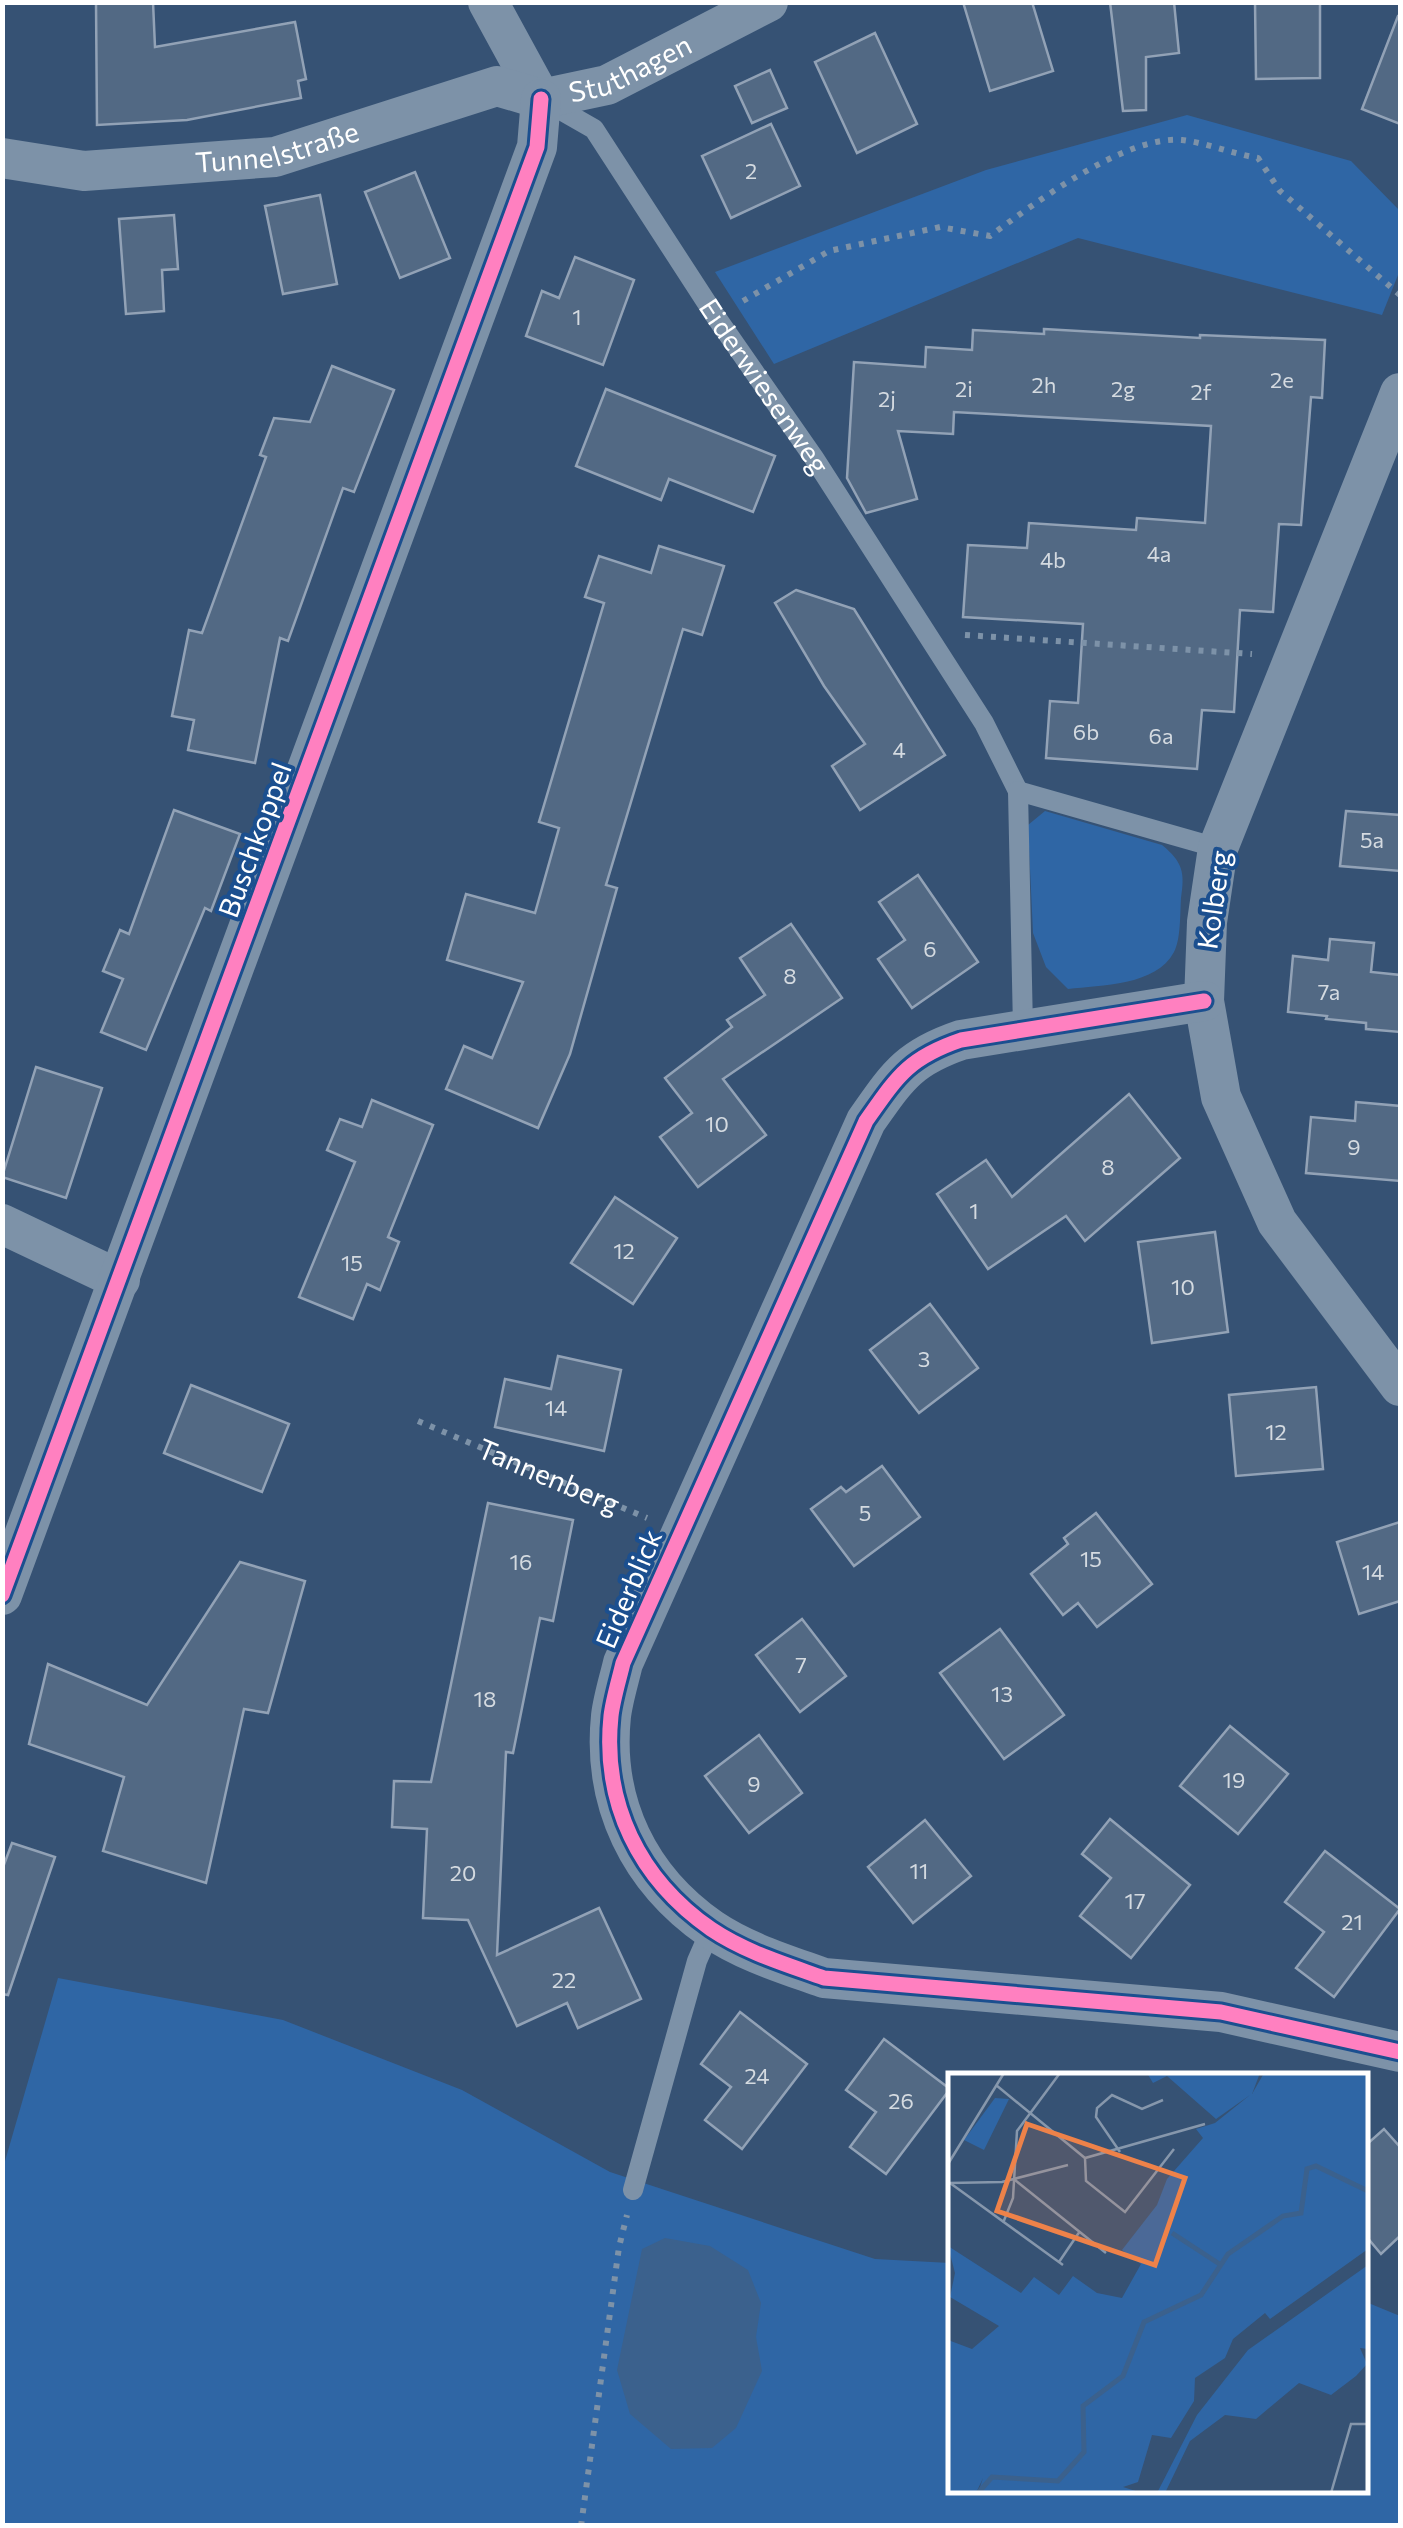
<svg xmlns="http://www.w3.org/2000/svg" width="1403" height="2528" font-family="Commissioner,sans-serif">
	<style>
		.green { fill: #2f66a5 }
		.water { fill: #3b618d }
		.building { fill: #526984; stroke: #92a2b6; stroke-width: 2.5 }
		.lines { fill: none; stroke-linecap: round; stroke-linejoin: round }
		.path { stroke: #7d92a8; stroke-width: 6; stroke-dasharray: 5 8; stroke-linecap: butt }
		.lane { stroke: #7d92a8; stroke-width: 20 }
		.street { stroke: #7d92a8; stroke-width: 40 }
		.cycleway-casing { stroke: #1b4f8f; stroke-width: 21 }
		.cycleway { stroke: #ff80c0; stroke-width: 15 }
		.labels { text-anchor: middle; stroke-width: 8; stroke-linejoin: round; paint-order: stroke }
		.number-label { font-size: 22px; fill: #d4dae0 }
		.street-label { font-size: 28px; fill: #fff; stroke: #1b4f8f }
		.inset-river { fill: none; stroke: #3b618d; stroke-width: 5 }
		.inset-road { fill: none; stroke: #8697ac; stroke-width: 2.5 }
		.view { fill: #ee8249; fill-opacity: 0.15; stroke: #ee8249; stroke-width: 5 }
		.inset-edge { fill: none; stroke: #fff; stroke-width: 5 }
	</style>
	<rect width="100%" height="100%" fill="#365274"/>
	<g class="green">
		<path d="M1187 115 1351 161 1400 211V270L1382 315 1078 238 774 364 715 272 986 170Z"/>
		<path d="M1045 811 1162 845C1183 862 1185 873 1181 898 1180 913 1181 939 1174 952 1156 986 1101 985 1068 989L1046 967 1033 933 1028 825Z"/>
		<path d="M58 1978 283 2020 462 2090 610 2172 875 2259 950 2263 951 2490H1366V2302L1400 2316V2525L3 2526V2168Z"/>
	</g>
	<path class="water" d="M665 2238 710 2246 748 2270 761 2303 756 2337 762 2371 736 2428 712 2448 671 2449 630 2414 617 2370 642 2249Z"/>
	<g class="building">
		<path d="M96 2H153L155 47 295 22 306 79 298 81 301 98 187 120 97 125Z"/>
		<path d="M963 2H1032L1053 71 990 91Z"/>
		<path d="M1110 2H1174L1179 53 1146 57V110L1123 111Z"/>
		<path d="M1255 2H1320V78L1256 79Z"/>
		<path d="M1398 16H1400V124L1362 109Z"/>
		<path d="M875 33 917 124 857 153 815 62Z"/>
		<path d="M770 70 787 108 752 123 735 86Z"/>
		<path d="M771 124 800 186 731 218 702 156Z"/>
		<path d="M415 172 450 258 400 278 365 192Z"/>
		<path d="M320 195 337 284 283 294 265 206Z"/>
		<path d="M174 215 178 269 162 270 164 311 126 314 119 219Z"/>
		<path d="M575 257 634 280 603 365 526 336 542 291 559 298Z"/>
		<path d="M1044 329 1200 338V335L1325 340 1322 398 1311 397 1301 525 1279 524 1273 612 1240 610 1234 712 1202 710 1197 769 1046 758 1050 701 1078 703 1083 624 963 617 968 545 1027 548 1029 523 1136 530 1137 518 1205 523 1211 426 954 412 953 434 898 431 917 499 866 513 847 478 854 362 925 367 926 347 972 350 973 330 1044 334Z"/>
		<path d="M332 366 394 390 354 492 343 488 288 641 280 638 255 763 188 750 194 720 172 716 189 630 202 633 266 457 260 455 274 418 310 422Z"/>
		<path d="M606 389 775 456 753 512 669 479 661 500 576 466Z"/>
		<path d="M659 546 724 566 702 635 683 629 606 885 617 888 570 1054 538 1128 446 1089 464 1046 492 1058 523 982 447 960 466 894 535 913 559 828 539 822 604 603 585 597 599 556 651 573Z"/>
		<path d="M796 590 854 609 945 755 860 810 832 766 865 744 824 686 775 603Z"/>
		<path d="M174 810 240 834 211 911 205 908 146 1050 101 1032 123 979 103 971 120 930 129 934Z"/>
		<path d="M1346 811 1400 815V871L1340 866Z"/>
		<path d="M918 875 978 962 912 1008 878 959 905 940 879 902Z"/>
		<path d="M791 924 842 998 723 1079 766 1135 698 1187 660 1137 692 1113 665 1078 732 1027 727 1020 765 995 740 958Z"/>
		<path d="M1330 939 1374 943 1371 972 1400 975V1032L1366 1029V1023L1326 1019 1327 1016 1288 1012 1293 956 1328 960Z"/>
		<path d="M36 1067 102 1088 66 1198 2 1177Z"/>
		<path d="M1129 1094 1180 1158 1085 1241 1066 1216 988 1269 937 1194 986 1160 1012 1197Z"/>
		<path d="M372 1100 433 1125 388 1237 399 1242 380 1290 367 1284 353 1319 299 1297 355 1162 327 1150 340 1119 362 1127Z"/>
		<path d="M1356 1102 1400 1106V1181L1306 1173 1311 1117 1355 1121Z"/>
		<path d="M615 1197 677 1238 633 1304 571 1263Z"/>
		<path d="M1215 1232 1228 1332 1152 1343 1138 1242Z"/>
		<path d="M930 1304 978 1368 919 1413 870 1350Z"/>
		<path d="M558 1356 621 1370 604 1451 495 1427 505 1379 551 1389Z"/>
		<path d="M191 1385 289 1424 262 1492 164 1453Z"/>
		<path d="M1316 1387 1323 1469 1236 1476 1229 1395Z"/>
		<path d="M882 1466 920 1517 854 1566 811 1509 841 1487 846 1492Z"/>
		<path d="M488 1503 573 1520 553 1621 540 1618 513 1753 506 1752 497 1955 599 1908 641 1999 578 2028 567 2003 517 2026 468 1920 423 1918 427 1829 392 1827 394 1781 431 1782Z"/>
		<path d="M1096 1513 1152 1584 1097 1627 1078 1603 1063 1615 1031 1574 1068 1544 1064 1538Z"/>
		<path d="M1400 1522V1601L1359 1614 1337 1542Z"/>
		<path d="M240 1562 305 1581 268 1713 244 1709 206 1883 103 1851 124 1777 29 1744 48 1664 147 1705Z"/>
		<path d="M802 1619 846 1676 800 1712 756 1655Z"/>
		<path d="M1000 1629 1064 1715 1004 1759 940 1673Z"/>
		<path d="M1230 1726 1288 1774 1238 1834 1180 1786Z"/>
		<path d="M759 1735 802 1793 749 1833 705 1776Z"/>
		<path d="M1110 1819 1190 1885 1131 1958 1080 1916 1111 1878 1082 1854Z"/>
		<path d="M925 1820 971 1876 913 1923 868 1867Z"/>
		<path d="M12 1843 55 1857 8 1995 2 1994V1870Z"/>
		<path d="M1325 1851 1400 1909 1334 1997 1296 1968 1324 1932 1285 1902Z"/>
		<path d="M740 2012 807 2064 742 2149 705 2120 731 2087 701 2064Z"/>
		<path d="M884 2039 950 2089 886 2174 850 2147 876 2112 846 2090Z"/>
		<path d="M1384 2129 1400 2147V2236L1381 2254 1366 2236V2145Z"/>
	</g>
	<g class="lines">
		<g class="path">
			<path d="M743 301 829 251 940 227 990 236C1035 203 1125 135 1182 140 1207 143 1233 154 1258 158L1280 191 1400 295"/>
			<path d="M965 635 1252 654"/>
			<path id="s1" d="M418 1421 647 1518"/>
			<path d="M581 2526 619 2247 627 2215"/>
		</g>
		<g class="lane">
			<path id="s2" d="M545 101 594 129 716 317 814 458 984 723 1018 791"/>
			<path d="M1023 1028 1018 791 1218 848"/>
			<path d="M633 2190 697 1961 711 1929"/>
		</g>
		<g class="street">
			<path d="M488 2 541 99"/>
			<path id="s3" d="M2 158 84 171 275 157 497 86 541 99 607 85 768 2"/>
			<path d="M1400 393 1218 848 1207 922 1204 1001 1221 1097 1277 1222 1400 1386"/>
			<path d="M1204 1001 961 1040C908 1058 897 1077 866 1121L623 1663C619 1680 613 1699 611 1716 602 1803 639 1879 711 1929 745 1952 785 1964 824 1978L1221 2012 1400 2052"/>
			<path d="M2 1224 120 1280"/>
			<path d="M2 1595 537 147 541 99"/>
		</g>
		<defs>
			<g id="cycleway">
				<path d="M1204 1001 961 1040C908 1058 897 1077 866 1121L623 1663C619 1680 613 1699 611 1716 602 1803 639 1879 711 1929 745 1952 785 1964 824 1978L1221 2012 1400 2052"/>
				<path d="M2 1595 537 147 541 99"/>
			</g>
		</defs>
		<use href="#cycleway" class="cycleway-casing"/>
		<use href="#cycleway" class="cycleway"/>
	</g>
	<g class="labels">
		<g class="number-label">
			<text x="751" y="179">2</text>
			<text x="577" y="325">1</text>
			<text x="1282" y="388">2e</text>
			<text x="1044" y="393">2h</text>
			<text x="964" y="397">2i</text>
			<text x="1123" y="397">2g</text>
			<text x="1201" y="400">2f</text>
			<text x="887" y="407">2j</text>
			<text x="1159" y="562">4a</text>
			<text x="1053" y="568">4b</text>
			<text x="1086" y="740">6b</text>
			<text x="1161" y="744">6a</text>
			<text x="899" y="758">4</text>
			<text x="1372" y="848">5a</text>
			<text x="930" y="957">6</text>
			<text x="790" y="984">8</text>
			<text x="1329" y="1000">7a</text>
			<text x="717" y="1132">10</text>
			<text x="1354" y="1155">9</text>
			<text x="1108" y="1175">8</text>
			<text x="974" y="1219">1</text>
			<text x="624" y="1259">12</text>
			<text x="352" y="1271">15</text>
			<text x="1183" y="1295">10</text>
			<text x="924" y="1367">3</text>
			<text x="556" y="1416">14</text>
			<text x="1276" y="1440">12</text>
			<text x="865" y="1521">5</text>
			<text x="1091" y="1567">15</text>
			<text x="521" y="1570">16</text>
			<text x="1373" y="1580">14</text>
			<text x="801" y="1673">7</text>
			<text x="1002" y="1702">13</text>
			<text x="485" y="1707">18</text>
			<text x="1234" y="1788">19</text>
			<text x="754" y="1792">9</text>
			<text x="919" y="1879">11</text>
			<text x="463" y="1881">20</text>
			<text x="1135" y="1909">17</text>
			<text x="1352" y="1930">21</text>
			<text x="564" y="1988">22</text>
			<text x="757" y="2084">24</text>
			<text x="901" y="2109">26</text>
		</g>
		<g class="street-label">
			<text dy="10" stroke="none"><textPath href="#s3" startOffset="648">Stuthagen</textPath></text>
			<text dy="10" stroke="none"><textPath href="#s3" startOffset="278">Tunnelstraße</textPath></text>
			<text dy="10" stroke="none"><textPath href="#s2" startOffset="365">Eiderwiesenweg</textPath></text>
			<text transform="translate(255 840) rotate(-70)" y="10">Buschkoppel</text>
			<text transform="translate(1214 900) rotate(-82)" y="10">Kolberg</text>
			<text dy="10" stroke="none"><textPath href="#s1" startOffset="142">Tannenberg</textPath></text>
			<text transform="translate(629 1589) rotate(-67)" y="10">Eiderblick</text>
		</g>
	</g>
	<g transform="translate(948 2073)">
		<rect width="420" height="420" fill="#365274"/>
		<path d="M199 0H312L304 21 316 0H420V176L322 246 317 240 285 266 277 285 247 305 246 328 223 365 204 362 190 409 175 414 194 420H30L35 405 28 420H0V267L24 276 51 253 2 224 7 200 0 173 73 220 86 204 111 222 125 203 149 220 174 225 193 191 174 177 209 132 219 106 255 65 248 56 267 50 302 22 268 46 219 3 205 10ZM47 25 61 26 36 77 16 67ZM420 192V276L412 275 419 291 408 303 383 322 351 310 308 346 277 342 242 368 217 420H209L249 342 300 277Z" fill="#2f66a5"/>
		<path class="inset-river" d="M224 160 273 192M30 420 44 404 110 408 136 379 135 333 175 303 196 249 253 222 280 181 335 143 353 140 359 96 368 93 420 118"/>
		<path class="inset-road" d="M48 12 137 85 257 51M172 79 148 44 149 35 164 22 194 36 215 27M137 85 138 108 177 139 226 76M0 91 56 0M67 107 158 180M1 110 54 109 120 92M2 110 115 192M55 150 65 125 69 58 112 0M111 189 132 158M383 420 403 351H420"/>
		<path class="view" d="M79 51 237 105 207 192 49 138Z"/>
		<rect width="420" height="420" class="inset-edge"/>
	</g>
	<rect width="1403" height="2528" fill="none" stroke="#ffffff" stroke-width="10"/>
</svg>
